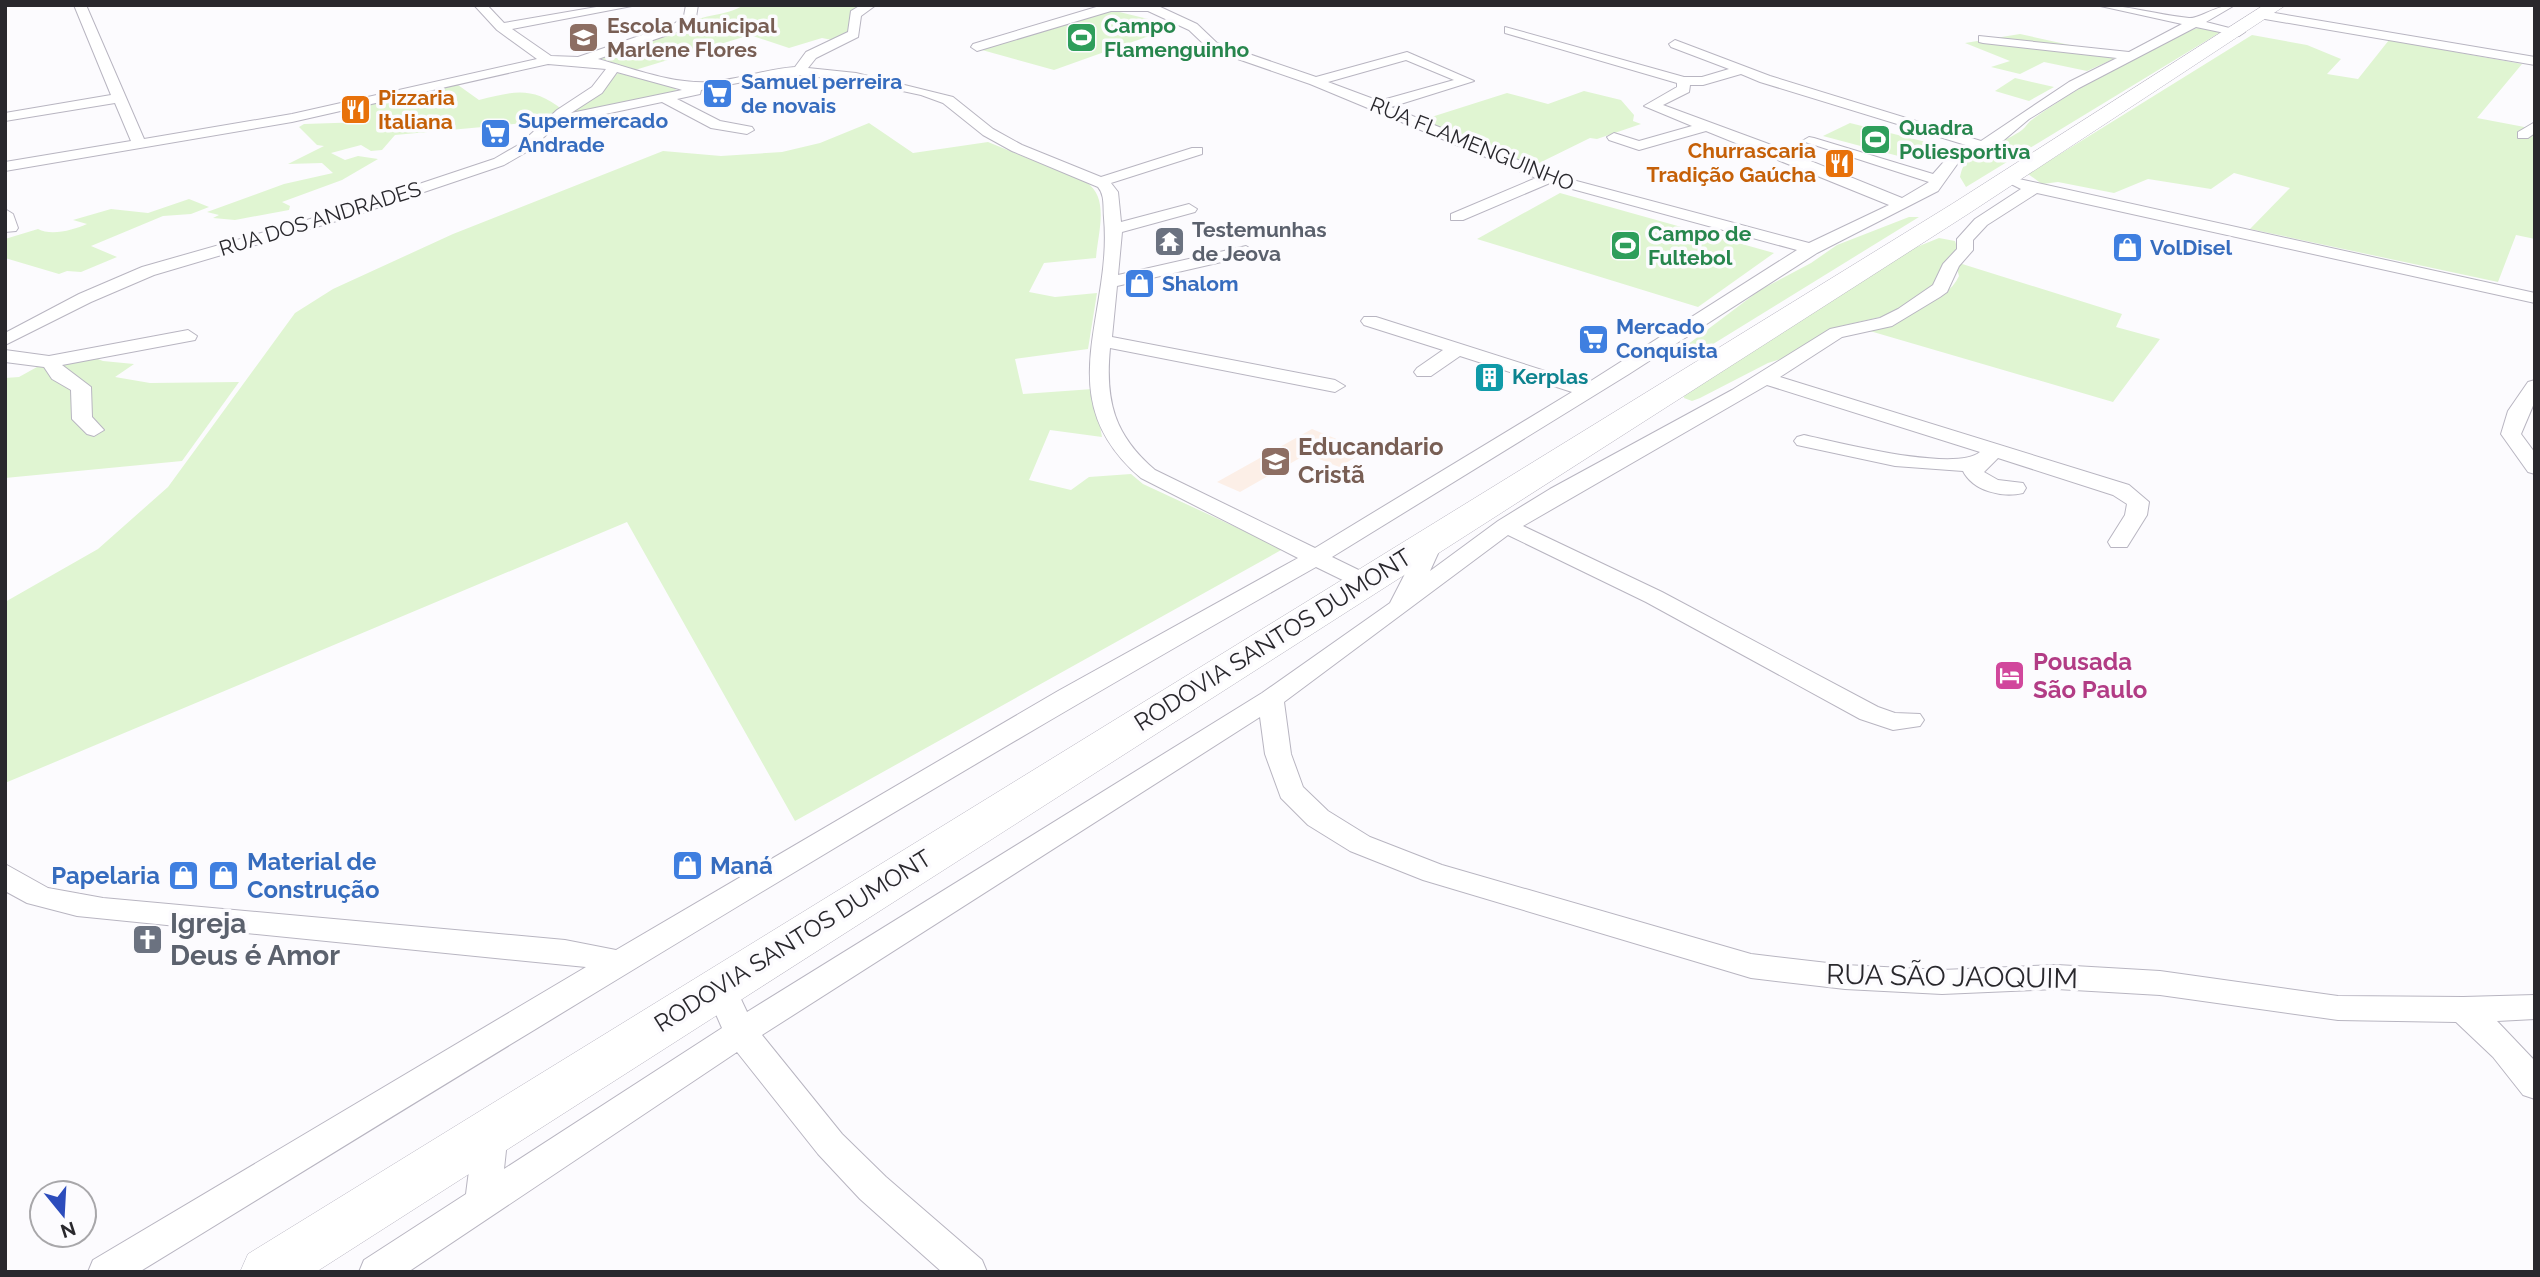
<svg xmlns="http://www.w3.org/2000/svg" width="2540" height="1277" font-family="Raleway,sans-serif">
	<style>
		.education { fill: #fcefe7 }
		.green { fill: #e0f5d2 }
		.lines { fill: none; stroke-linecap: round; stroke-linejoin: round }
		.minor-casing { stroke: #b8b5c1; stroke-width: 2 }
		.highway-casing { stroke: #b8b5c1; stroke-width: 1 }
		.minor { fill: #fff; fill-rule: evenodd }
		.highway { fill: #fff; fill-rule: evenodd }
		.labels { text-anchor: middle; stroke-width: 7; stroke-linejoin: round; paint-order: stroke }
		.far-education-label { font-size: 21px; font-weight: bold; fill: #785e54; stroke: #fcfbfe; text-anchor: start }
		.far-leisure-label { font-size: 21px; font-weight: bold; fill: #27864d; stroke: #fcfbfe; text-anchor: start }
		.far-shop-label { font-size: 21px; font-weight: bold; fill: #366cbe; stroke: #fcfbfe; text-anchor: start }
		.far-food-label { font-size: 21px; font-weight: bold; fill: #c56008; stroke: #fcfbfe; text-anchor: start }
		.far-street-label { font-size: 21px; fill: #29282d; stroke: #fcfbfe }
		.far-worship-label { font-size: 21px; font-weight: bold; fill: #5b616d; stroke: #fcfbfe; text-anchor: start }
		.far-culture-label { font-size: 21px; font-weight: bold; fill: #0d838f; stroke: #fcfbfe; text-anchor: start }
		.education-label { font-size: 24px; font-weight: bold; fill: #785e54; stroke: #fcfbfe; text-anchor: start }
		.street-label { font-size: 24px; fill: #29282d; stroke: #fcfbfe }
		.hotel-label { font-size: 24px; font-weight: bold; fill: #b23c85; stroke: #fcfbfe; text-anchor: start }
		.shop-label { font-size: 24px; font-weight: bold; fill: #366cbe; stroke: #fcfbfe; text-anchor: start }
		.near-worship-label { font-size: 28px; font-weight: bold; fill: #5b616d; stroke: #fcfbfe; text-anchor: start }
		.near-street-label { font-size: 28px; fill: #29282d; stroke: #fcfbfe }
	</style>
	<rect width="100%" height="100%" fill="#fcfbfe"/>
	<path class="education" d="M1312 429 1366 451 1339 467 1307 454 1240 492 1217 482Z"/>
	<g class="green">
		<path d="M744 5H862L851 11 850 30 837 41 822 38 789 48 750 35 635 70 599 58 686 25C704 13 725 17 744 5Z"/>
		<path d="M1107 9 1177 26 1054 70 982 50Z"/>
		<path d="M2207 26 2224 30 1966 187 1960 177C1962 168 1963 165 1970 159 1984 145 2006 142 2022 130 2026 127 2028 122 2033 119 2065 96 2172 30 2207 26Z"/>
		<path d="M2020 34 2120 56 2087 71 2044 62 2020 74 1991 67 2010 61 1965 43Z"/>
		<path d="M2252 35 2307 45 2341 59 2327 74 2358 79 2389 40 2522 64 2477 118 2535 129V239L2516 235 2498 282 2250 229 2290 188 2234 173 2211 189 2148 179 2114 193 2058 182 2042 184 2028 174Z"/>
		<path d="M618 73 675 88 677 93 572 113Z"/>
		<path d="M2015 78 2054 87 2029 101 1995 91Z"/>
		<path d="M451 85H458L479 100C515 91 532 86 563 110L547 121 395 135 382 150 371 151 361 145 331 153 345 160 358 156 378 159 342 180 282 202 290 206 289 210 235 220 213 218 219 215 207 212 284 184 333 173 322 163 288 164 324 146 317 145 299 127 304 124 365 122 369 105Z"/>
		<path d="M1584 91 1621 100 1634 115 1633 121 1641 124 1597 139 1590 138 1529 168 1463 136 1422 120 1507 93 1548 104Z"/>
		<path d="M869 123 913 153 988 142 1086 182C1110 198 1098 232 1096 258L1044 263 1029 292 1055 297 1097 293 1088 349 1015 359 1023 394 1093 389 1102 437 1050 430 1029 480 1071 490 1089 477 1131 474 1143 484 1283 549 795 821 627 522 5 783V602L98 549 168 487 295 313 333 289 453 234 663 151 721 156 782 152 820 143Z"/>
		<path d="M1850 123 1930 143 1902 157 1823 136Z"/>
		<path d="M1560 193 1774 253 1698 307 1477 239Z"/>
		<path d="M189 199 209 207 191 214 163 216 91 246 117 257 81 272 67 271 59 274 5 258V239L38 229C51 236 74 230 87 224L73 220 111 209 148 213Z"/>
		<path d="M1909 217H1919L1692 357 1683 348 1760 290 1811 263 1837 245Z"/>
		<path d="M1939 238 1955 241 1959 253 1935 285 1889 315 1841 326 1796 354 1768 363 1700 398 1692 401 1684 398V391L1892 257Z"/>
		<path d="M1959 263 2122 314 2116 327 2160 339 2113 402 1863 329C1890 320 1947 304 1959 276L1956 265Z"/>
		<path d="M90 356 103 361 134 364 115 377 150 383 239 382 182 461 5 478V378L19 377 46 362Z"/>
	</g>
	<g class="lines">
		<defs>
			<g id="minor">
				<path d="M74 5H86L144 139 292 114 537 59 497 30 474 5H487L504 23 608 5H637L512 29 551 56 578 57 674 24 684 16 686 5H698L696 17 682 30 598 59C634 69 672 84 709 82 738 80 766 69 795 67L806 52 848 32 851 11 861 5H876L861 16 858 37 816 58 808 68 856 73 953 97 993 129 1022 145 1101 177 1192 148H1202V154L1111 183 1118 192 1121 222 1189 204 1197 209 1195 212 1122 232 1118 275 1246 246 1254 251 1252 255 1117 286 1112 337 1335 380 1345 386 1335 392 1110 348C1105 401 1114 435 1155 470L1315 548 1572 392 1460 356 1431 376H1417L1414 372 1417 368 1443 350 1364 325 1361 321 1364 317H1376L1586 384 1797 250 1550 183 1463 220H1451V214L1536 178 1310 84 1209 49 1189 30 1148 11H1111L977 51 971 47 973 44 1103 5H1156L1197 24 1217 43 1316 77 1407 52 1474 81 1391 107 1554 175 1809 243 1889 205 1706 131 1639 150 1609 140 1607 137 1614 133 1639 141 1692 126 1644 106 1677 87V83L1505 33V27L1684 77H1702L1729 69 1671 47 1669 44 1675 40 1770 76 1981 141 2069 82 2117 58 1983 43 1979 42V36L2129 52 2182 24 2096 5C2128 5 2157 15 2189 18 2200 19 2215 5 2235 5L2206 22 2245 32 2239 36 2196 27 2079 88 2029 119 2004 140 1958 163 1938 191 1817 253 1629 374 1332 557 1373 577 1377 582 1373 587H1357L1316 567C918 792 529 1033 139 1272H88L93 1260 586 967 77 916 27 903 5 891V864L48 888 103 898 565 940 616 950 1058 691 1298 558 1141 478C1047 398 1113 316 1104 218 1103 207 1105 195 1098 187L1012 151 983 135 943 103 921 95 856 81 799 75 769 77 701 90 700 94 677 99 720 121 752 127 754 130 747 134 711 128 662 102 558 124 530 150 504 165 350 217 154 275 91 302 5 345V333L79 294 142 267 338 211 494 159 520 144 557 110 592 87 606 69 548 64 292 122 5 171V162L131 141 115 103 5 121V113L111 95ZM1406 60 1454 80 1379 101 1328 82ZM617 72 679 89 682 90 571 113 602 93ZM1741 74 1760 82 1969 146 1948 157 1933 174 1814 138 1809 137 1802 141 1929 182 1902 198 1766 143 1663 105 1689 92 1690 85H1703Z"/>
				<path d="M2263 11 2535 57V65L2259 18 2257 15Z"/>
				<path d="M2535 122V133L2528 138H2518V132Z"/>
				<path d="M2019 179 2535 293V303L2037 193 1987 225 1973 240V250L1959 266 1947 292 1940 297 1892 326 1842 337 1780 377 2129 485 2149 502 2147 515 2127 547H2111L2108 542 2125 515 2127 504 2113 495 1998 458 1984 472 1998 480 2023 483 2026 488 2023 493C2002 498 1973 491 1963 471L1895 466 1797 445 1794 441 1797 437 1804 435C1837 442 1955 473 1980 452L1767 385 1523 526 1662 592 1878 707 1895 713 1920 714 1924 720 1920 726 1893 730 1860 719 1646 602 1508 535 1284 702 1291 754 1303 787 1328 811 1370 837 1442 865 1751 954 1845 965 1942 970 2057 965 2160 971 2338 996 2463 997 2535 995V1019L2497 1021 2535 1061V1099L2523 1095 2493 1057 2456 1022 2338 1020 2160 995 2057 989 1942 994 1845 989 1751 978 1423 880 1350 851 1308 825 1281 798 1265 754 1260 717 762 1035 842 1134 886 1177 982 1260 987 1272H942L860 1199 818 1154 737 1052 408 1272H359L364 1260 466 1194 474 1132 479 1122 491 1117 503 1122 508 1132 504 1169 722 1028 704 987 709 978 720 975 731 978 747 1012 1262 693 1390 603 1426 533H1442L1445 538 1430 571 1498 521 1550 489 1732 390 1830 329 1880 318 1898 309 1933 285 1943 264 1957 249V239L1975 219 2021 189 2011 184Z"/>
				<path d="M5 209 13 214 18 228 16 231 5 232Z"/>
				<path d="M188 330 197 336 195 340 62 365 91 387 92 417 104 430 94 436 87 434 72 419 71 390 52 379 44 367 5 362V350L49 356Z"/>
				<path d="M2535 380V401L2521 434 2535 453V474L2528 472 2501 434 2508 411 2528 382Z"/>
			</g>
			<path id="highway" d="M2264 5H2286L1968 214 316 1272H240L248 1254 1952 204Z"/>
		</defs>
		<use href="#minor" class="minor-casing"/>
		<use href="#highway" class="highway-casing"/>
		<use href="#minor" class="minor"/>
		<use href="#highway" class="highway"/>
	</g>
	<defs>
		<symbol id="school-square" viewBox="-11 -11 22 22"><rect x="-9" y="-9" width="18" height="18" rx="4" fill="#8d6e63" stroke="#fcfbfe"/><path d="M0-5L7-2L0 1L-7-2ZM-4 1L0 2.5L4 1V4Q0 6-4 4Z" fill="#fff"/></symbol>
		<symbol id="stadium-square" viewBox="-11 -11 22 22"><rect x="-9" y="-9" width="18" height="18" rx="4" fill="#2e9e5b" stroke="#fcfbfe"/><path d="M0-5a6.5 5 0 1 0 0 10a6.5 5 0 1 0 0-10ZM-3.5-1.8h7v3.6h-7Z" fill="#fff"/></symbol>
		<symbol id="supermarket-square" viewBox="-11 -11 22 22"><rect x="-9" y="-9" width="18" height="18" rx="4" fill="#3f7fe0" stroke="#fcfbfe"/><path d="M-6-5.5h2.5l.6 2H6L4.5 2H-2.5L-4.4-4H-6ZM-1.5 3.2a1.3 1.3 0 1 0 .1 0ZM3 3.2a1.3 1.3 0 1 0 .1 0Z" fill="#fff"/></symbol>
		<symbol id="restaurant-square" viewBox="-11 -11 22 22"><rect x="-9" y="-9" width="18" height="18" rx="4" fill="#e8710a" stroke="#fcfbfe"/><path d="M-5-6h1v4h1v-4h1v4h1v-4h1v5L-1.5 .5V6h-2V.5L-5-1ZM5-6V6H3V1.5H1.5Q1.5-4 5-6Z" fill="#fff"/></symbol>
		<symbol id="temple-square" viewBox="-11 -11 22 22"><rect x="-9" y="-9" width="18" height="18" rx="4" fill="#6b7280" stroke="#fcfbfe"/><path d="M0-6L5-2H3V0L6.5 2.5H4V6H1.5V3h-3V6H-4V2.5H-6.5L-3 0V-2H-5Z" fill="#fff"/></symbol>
		<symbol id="shop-square" viewBox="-11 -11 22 22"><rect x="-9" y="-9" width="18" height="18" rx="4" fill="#3f7fe0" stroke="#fcfbfe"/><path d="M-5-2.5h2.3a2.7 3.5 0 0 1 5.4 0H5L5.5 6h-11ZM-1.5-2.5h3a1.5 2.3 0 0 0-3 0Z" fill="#fff"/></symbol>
		<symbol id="building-square" viewBox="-11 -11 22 22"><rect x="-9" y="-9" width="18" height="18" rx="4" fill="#0f9aa8" stroke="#fcfbfe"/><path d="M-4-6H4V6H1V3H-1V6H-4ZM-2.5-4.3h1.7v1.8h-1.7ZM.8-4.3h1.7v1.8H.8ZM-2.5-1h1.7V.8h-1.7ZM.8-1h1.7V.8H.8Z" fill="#fff"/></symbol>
		<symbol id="hotel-square" viewBox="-11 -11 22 22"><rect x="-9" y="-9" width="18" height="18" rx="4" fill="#d1479c" stroke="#fcfbfe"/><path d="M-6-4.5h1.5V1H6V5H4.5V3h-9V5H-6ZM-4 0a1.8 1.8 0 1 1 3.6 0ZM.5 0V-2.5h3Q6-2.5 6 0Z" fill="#fff"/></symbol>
		<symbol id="church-square" viewBox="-11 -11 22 22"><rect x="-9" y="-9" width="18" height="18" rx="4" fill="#6b7280" stroke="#fcfbfe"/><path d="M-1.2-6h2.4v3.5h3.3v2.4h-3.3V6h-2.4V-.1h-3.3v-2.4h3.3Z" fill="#fff"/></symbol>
	</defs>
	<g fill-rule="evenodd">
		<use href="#school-square" x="566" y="20" width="35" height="35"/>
		<use href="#stadium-square" x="1064" y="20" width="35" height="35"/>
		<use href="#supermarket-square" x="700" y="76" width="35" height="35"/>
		<use href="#restaurant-square" x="338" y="92" width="35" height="35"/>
		<use href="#supermarket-square" x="478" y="116" width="35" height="35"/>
		<use href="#stadium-square" x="1858" y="122" width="35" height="35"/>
		<use href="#restaurant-square" x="1822" y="146" width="35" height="35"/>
		<use href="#temple-square" x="1152" y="224" width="35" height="35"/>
		<use href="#stadium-square" x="1608" y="228" width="35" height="35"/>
		<use href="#shop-square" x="2110" y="230" width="35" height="35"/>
		<use href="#shop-square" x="1122" y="266" width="35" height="35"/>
		<use href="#supermarket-square" x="1576" y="322" width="35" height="35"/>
		<use href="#building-square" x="1472" y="360" width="35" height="35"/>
		<use href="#school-square" x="1258" y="444" width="35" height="35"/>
		<use href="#hotel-square" x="1992" y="658" width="35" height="35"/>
		<use href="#shop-square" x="670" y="848" width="35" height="35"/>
		<use href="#shop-square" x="166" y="858" width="35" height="35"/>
		<use href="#shop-square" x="206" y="858" width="35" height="35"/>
		<use href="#church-square" x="130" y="922" width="35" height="35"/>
	</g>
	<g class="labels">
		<g class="far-education-label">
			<text x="607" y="33">Escola Municipal<tspan x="607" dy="24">Marlene Flores</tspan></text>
		</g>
		<g class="far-leisure-label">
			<text x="1104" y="33">Campo<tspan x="1104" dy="24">Flamenguinho</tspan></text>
			<text x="1899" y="135">Quadra<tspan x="1899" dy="24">Poliesportiva</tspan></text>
			<text x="1648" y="241">Campo de<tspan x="1648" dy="24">Fultebol</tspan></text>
		</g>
		<g class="far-shop-label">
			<text x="741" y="89">Samuel perreira<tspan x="741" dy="24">de novais</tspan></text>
			<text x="518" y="128">Supermercado<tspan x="518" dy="24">Andrade</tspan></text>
			<text x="2150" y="255">VolDisel</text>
			<text x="1162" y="291">Shalom</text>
			<text x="1616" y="334">Mercado<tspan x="1616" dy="24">Conquista</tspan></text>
		</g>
		<g class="far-food-label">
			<text x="378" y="105">Pizzaria<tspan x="378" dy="24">Italiana</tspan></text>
			<text x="1816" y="158" text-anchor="end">Churrascaria<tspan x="1816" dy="24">Tradição Gaúcha</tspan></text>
		</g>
		<g class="far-street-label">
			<text transform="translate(1472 144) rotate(22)" y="7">RUA FLAMENGUINHO</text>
			<text transform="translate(320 219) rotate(-17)" y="7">RUA DOS ANDRADES</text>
		</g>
		<g class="far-worship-label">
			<text x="1192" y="237">Testemunhas<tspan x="1192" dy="24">de Jeova</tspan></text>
		</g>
		<g class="far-culture-label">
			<text x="1512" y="384">Kerplas</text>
		</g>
		<g class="education-label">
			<text x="1298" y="455">Educandario<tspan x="1298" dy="28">Cristã</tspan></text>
		</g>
		<g class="street-label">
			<text transform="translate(1273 640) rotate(-32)" y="8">RODOVIA SANTOS DUMONT</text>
			<text transform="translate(793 941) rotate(-32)" y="8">RODOVIA SANTOS DUMONT</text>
		</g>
		<g class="hotel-label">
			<text x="2033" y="670">Pousada<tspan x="2033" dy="28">São Paulo</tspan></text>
		</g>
		<g class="shop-label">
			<text x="247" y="870">Material de<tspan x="247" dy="28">Construção</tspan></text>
			<text x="710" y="874">Maná</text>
			<text x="160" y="884" text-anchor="end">Papelaria</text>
		</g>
		<g class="near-worship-label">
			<text x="170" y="933">Igreja<tspan x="170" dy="32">Deus é Amor</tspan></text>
		</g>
		<g class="near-street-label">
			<text transform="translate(1952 976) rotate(1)" y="10">RUA SÃO JAOQUIM</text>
		</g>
	</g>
	<rect width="2540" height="1277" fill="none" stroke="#29282d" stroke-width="14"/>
	<g transform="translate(63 1214) rotate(162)"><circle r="33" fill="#fcfbfe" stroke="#a8a7aa" stroke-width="2"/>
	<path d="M0-5L12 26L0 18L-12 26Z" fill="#2c4cbc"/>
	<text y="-10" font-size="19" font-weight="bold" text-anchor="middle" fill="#29282d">N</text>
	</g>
</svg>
